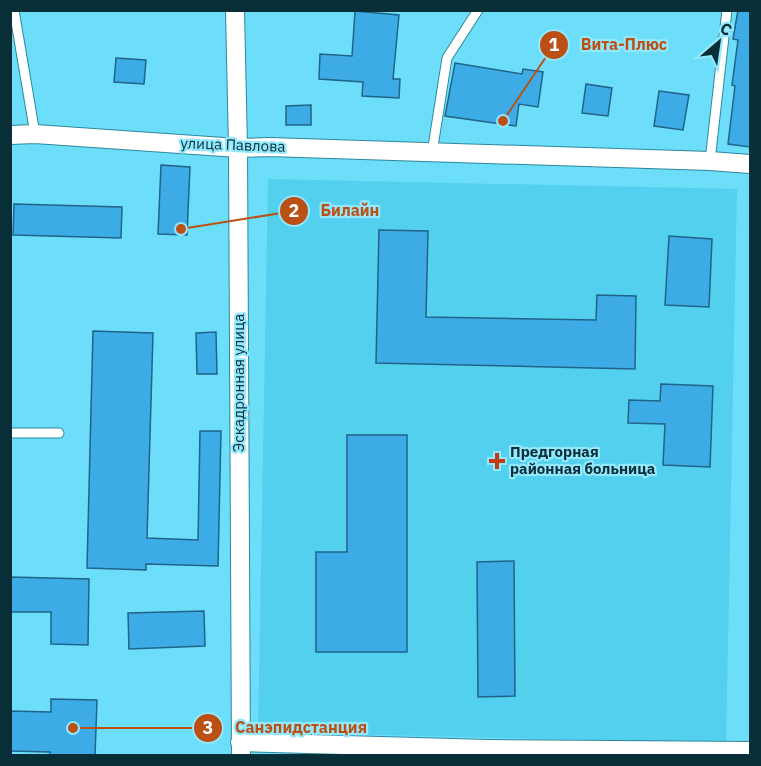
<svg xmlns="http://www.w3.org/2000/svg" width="761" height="766" font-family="'IBM Plex Sans',sans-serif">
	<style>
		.built { fill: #52d0ed }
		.building { fill: #3dabe5; stroke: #206488; stroke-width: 1.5 }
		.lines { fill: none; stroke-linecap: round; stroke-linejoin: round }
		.service-casing { stroke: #2e879c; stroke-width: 11 }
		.minor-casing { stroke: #2e879c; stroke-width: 20 }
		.service { stroke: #fff; stroke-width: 9 }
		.minor { stroke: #fff; stroke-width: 18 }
		.poi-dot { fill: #c23a0d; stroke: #93e8fe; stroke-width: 2 }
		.labels { text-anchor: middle; stroke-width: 4.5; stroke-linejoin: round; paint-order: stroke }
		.street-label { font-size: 15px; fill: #082e37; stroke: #93e8fe }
		.poi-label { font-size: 15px; font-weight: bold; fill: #082e37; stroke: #93e8fe; text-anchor: start }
		.leader { fill: none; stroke: #bb5015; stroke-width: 2 }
		.callout-dot { fill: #bb5015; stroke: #93e8fe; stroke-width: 2 }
		.mark-label { font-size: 18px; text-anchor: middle; font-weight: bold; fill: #fff }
		.callout-label { font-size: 16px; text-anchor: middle; font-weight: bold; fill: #bb5015; stroke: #93e8fe; stroke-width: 4.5; stroke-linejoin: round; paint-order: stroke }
	</style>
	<rect width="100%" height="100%" fill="#6ddef9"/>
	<path class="built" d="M268 179 737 189 726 743 258 732Z"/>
	<g class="building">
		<path d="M738 10H750V147L728 144 735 86 732 85 738 40 733 39Z"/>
		<path d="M355 11 399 15 393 79H400L399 98 362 96 363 82 319 79 320 54 352 56Z"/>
		<path d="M116 58 146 60 144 84 114 82Z"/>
		<path d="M455 63 522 74 523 69 543 72 538 107 519 104 516 126 445 116Z"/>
		<path d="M586 84 612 88 608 116 582 113Z"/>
		<path d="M659 91 689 95 683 130 654 126Z"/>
		<path d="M311 105V125H286V106Z"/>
		<path d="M161 165 190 167 187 235 158 234Z"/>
		<path d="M14 204 122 207 121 238 13 235Z"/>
		<path d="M379 230 428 231 426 317 596 320 597 295 636 296 635 369 376 363Z"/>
		<path d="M669 236 712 239 709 307 665 305Z"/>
		<path d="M93 331 153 333 147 538 198 540 200 431H221L218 566 146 564V570L87 568Z"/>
		<path d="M216 332 217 374H197L196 333Z"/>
		<path d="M661 384 713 386 710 467 663 465 665 424 628 423 629 400 660 401Z"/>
		<path d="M347 435H407V652H316V552H347Z"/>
		<path d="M514 561 515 696 478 697 477 562Z"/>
		<path d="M10 577 89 579 88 645 51 644V612H10Z"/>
		<path d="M204 611 205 646 129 649 128 613Z"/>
		<path d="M51 699 97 700 95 756H50V752L10 751V711L51 712Z"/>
	</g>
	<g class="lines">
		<defs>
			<g id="service">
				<path d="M14 10 35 134"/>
				<path d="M432 153 447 58 478 10"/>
				<path d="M710 161 727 10"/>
				<path d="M10 433H59"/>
			</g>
			<g id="minor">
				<path d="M235 10 238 148 241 756"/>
				<path d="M10 135 35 134 238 148 269 147 710 161 750 164"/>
				<path d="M240 742 488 749 750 751"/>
			</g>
		</defs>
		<use href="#service" class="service-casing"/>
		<use href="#minor" class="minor-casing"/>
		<use href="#service" class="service"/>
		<use href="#minor" class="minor"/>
	</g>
	<path class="poi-dot" d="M494 452h6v6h6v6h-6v6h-6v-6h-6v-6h6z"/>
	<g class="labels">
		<g class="street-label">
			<text transform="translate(233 145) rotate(2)" y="5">улица Павлова</text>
			<text transform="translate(239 383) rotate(-90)" y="5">Эскадронная улица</text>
		</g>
		<g class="poi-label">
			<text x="510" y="457">Предгорная<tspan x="510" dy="17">районная больница</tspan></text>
		</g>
	</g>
	<path class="leader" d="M503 121L554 45M181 229L294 211M73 728L208 728"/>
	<g class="callout-dot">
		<circle cx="503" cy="121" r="6"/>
		<circle cx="181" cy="229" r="6"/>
		<circle cx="73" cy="728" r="6"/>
		<circle cx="554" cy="45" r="15"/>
		<circle cx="294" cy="211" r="15"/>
		<circle cx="208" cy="728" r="15"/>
	</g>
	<g class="mark-label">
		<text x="554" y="51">1</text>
		<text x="294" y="217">2</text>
		<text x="208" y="734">3</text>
	</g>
	<g class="callout-label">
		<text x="624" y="50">Вита-Плюс</text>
		<text x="350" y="216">Билайн</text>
		<text x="301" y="733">Санэпидстанция</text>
	</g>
	<rect width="761" height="766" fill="none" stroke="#082e37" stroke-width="24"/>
	<g transform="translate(719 42) rotate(29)" stroke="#93e8fe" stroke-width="4.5" paint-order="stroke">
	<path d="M0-4.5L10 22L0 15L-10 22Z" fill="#082e37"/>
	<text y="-9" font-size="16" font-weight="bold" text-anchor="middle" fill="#082e37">С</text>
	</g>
</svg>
